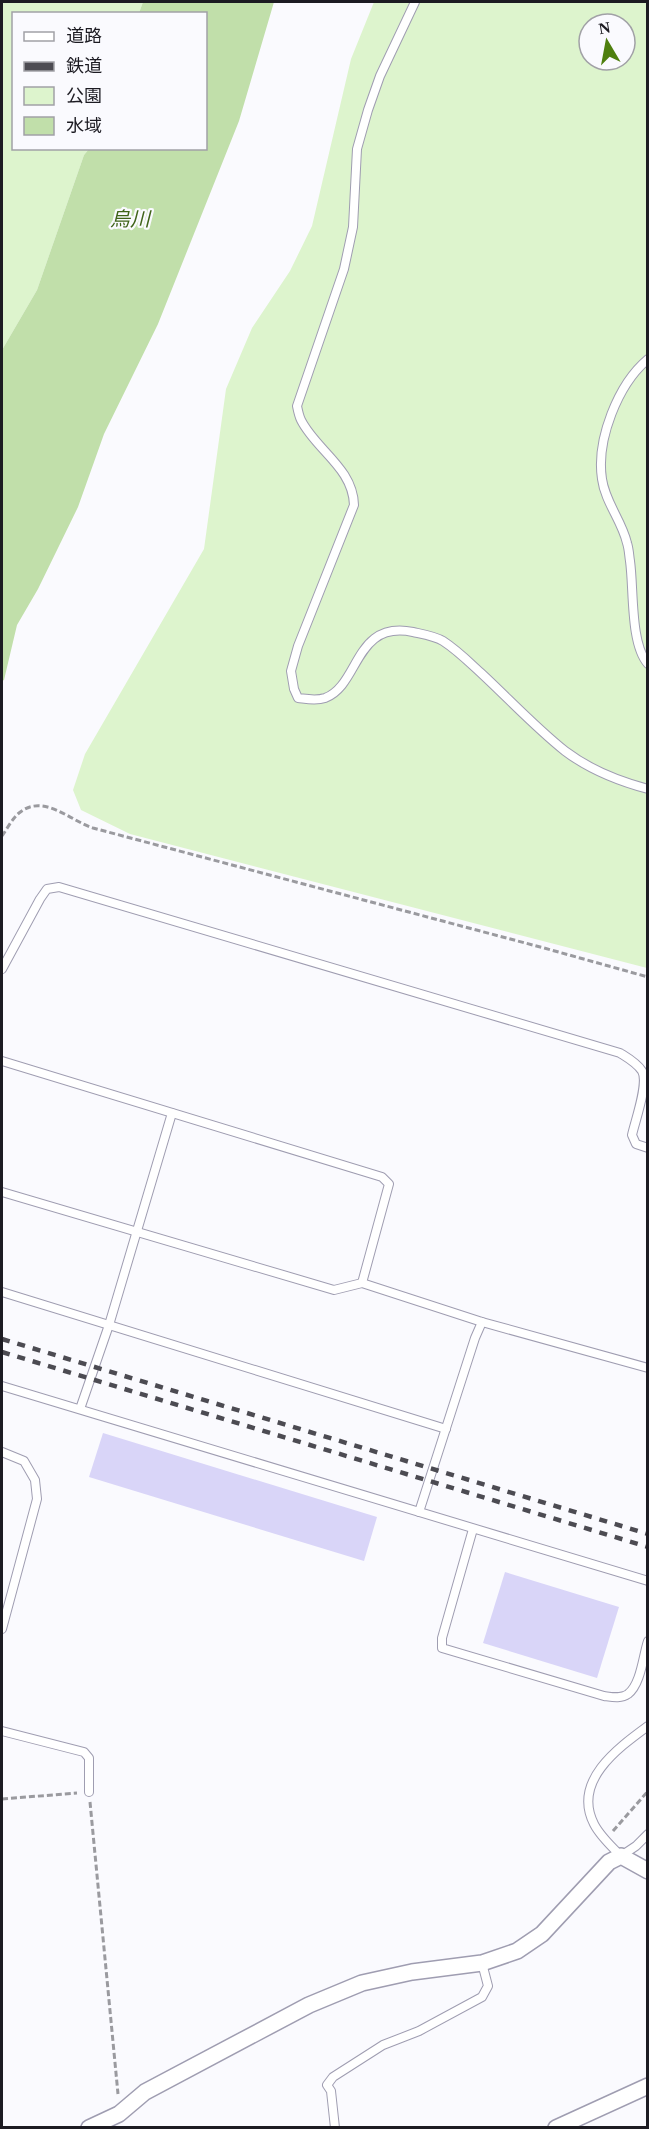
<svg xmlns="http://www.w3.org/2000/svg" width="649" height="2129" font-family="'Times New Roman','Noto Sans JP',serif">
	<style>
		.green { fill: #ddf4cd; fill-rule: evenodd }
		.water { fill: #c1dfaa }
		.building { fill: #d9d5f8 }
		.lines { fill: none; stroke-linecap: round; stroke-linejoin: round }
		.service-casing { stroke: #9f9db1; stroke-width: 10 }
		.minor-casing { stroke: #9f9db1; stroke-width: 18 }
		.path { stroke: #9a9a9f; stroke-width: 3; stroke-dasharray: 6 3; stroke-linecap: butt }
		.service { stroke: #fff; stroke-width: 8 }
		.minor { stroke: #fff; stroke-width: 15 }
		.rail { stroke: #4c4b52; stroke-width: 4.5; stroke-dasharray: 8 8; stroke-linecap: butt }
		.labels { text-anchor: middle; stroke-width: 4.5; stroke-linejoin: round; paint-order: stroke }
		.water-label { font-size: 20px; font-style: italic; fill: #3f6319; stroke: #fafafe }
	</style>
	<rect width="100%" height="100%" fill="#fafafe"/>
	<g class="green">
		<path d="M2 2H143L139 13 14 14V148L89 149 84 155 37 290 2 350Z"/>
		<path d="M374 2H647V968L130 834 81 810 73 790 85 754 204 549 226 389 252 328 290 271 312 226 351 59ZM589 24H625V60H589Z"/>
	</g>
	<path class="water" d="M143 2H274L239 121 158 324 104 434 78 507 38 589 17 625 4 680 2 681V350L37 290 84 155 89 149 206 148V14L139 13Z"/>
	<g class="building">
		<path d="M103 1433 377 1517 364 1561 89 1477Z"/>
		<path d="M505 1572 619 1607 597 1678 483 1643Z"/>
	</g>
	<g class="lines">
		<defs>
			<g id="service">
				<path d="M415 2 380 76 368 110 357 149 353 227 344 269 297 406C298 411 299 416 301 420 316 450 353 468 354 505L298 646 291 671 294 689 298 698C307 699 316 701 325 698 360 685 354 620 413 632 422 634 435 636 443 641 457 650 469 662 481 673 509 699 536 728 565 751 590 770 618 781 648 789"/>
				<path d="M648 359C618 384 596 440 602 479 605 502 622 521 627 543 629 549 629 555 630 561 634 589 630 644 648 664"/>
				<path d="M2 969 40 899 47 889 59 887 620 1053C628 1058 637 1063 642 1071 649 1083 635 1121 632 1135L636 1144 648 1148"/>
				<path d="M2 1061 382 1177 389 1184 362 1283"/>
				<path d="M2 1192 334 1290 362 1283 482 1322 648 1368"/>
				<path d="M2 1292 446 1429"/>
				<path d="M2 1386 648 1581"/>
				<path d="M80 1409 109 1325 172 1113"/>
				<path d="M2 1452 24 1461 35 1480 37 1499 2 1629"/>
				<path d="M419 1512 475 1338 482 1322"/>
				<path d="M473 1529 442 1638V1648L604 1696C612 1697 621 1699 628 1694 641 1684 643 1656 648 1641"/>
				<path d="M648 1726C618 1748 572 1781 594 1824 600 1836 611 1846 621 1856L636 1846 648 1834"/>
				<path d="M2 1731 84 1752 89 1758V1792"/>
				<path d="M335 2128 331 2091 327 2085 333 2077 383 2045 419 2031 482 1997 488 1986 482 1963"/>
			</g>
			<g id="minor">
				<path d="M89 2128 119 2114 145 2092 309 2005 362 1983 412 1972 482 1963 517 1951 542 1934 609 1862 621 1856 648 1871"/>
				<path d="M556 2128 648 2086"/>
			</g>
		</defs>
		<use href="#service" class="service-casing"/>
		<use href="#minor" class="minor-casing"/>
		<g class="path">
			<path d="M2 836C7 829 12 819 19 813 43 793 69 820 93 828L544 948 648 977"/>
			<path d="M2 1799 77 1793"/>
			<path d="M90 1802 118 2094"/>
			<path d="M613 1831 648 1791"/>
		</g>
		<use href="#service" class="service"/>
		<use href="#minor" class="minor"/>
		<g class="rail">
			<path d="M2 1339 648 1534"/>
			<path d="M2 1352 648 1547"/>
		</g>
	</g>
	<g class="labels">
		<g class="water-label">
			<text x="130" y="226">烏川</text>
		</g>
	</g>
	<rect width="649" height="2129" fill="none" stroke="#1c1b22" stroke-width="6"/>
	<rect x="12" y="12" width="195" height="138" fill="#fafafe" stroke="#a1a1a6" stroke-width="1.5"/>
	<rect x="24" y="32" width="30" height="9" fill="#ffffff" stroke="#a1a1a6" stroke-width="1.5"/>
	<text x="66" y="42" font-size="18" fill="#1c1b22">道路</text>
	<rect x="24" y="62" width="30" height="9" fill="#4c4b52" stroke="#a1a1a6" stroke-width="1.5"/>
	<text x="66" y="72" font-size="18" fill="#1c1b22">鉄道</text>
	<rect x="24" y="87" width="30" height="18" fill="#ddf4cd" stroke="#a1a1a6" stroke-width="1.5"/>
	<text x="66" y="102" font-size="18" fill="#1c1b22">公園</text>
	<rect x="24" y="117" width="30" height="18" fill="#c1dfaa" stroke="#a1a1a6" stroke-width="1.5"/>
	<text x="66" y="132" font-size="18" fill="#1c1b22">水域</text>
	<g transform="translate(607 42) rotate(350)"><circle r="28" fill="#fafafe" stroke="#a1a1a6" stroke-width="1.5"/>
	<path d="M0-4.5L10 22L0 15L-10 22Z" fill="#4e7f0e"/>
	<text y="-9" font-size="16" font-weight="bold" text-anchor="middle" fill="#1c1b22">N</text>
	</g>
</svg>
